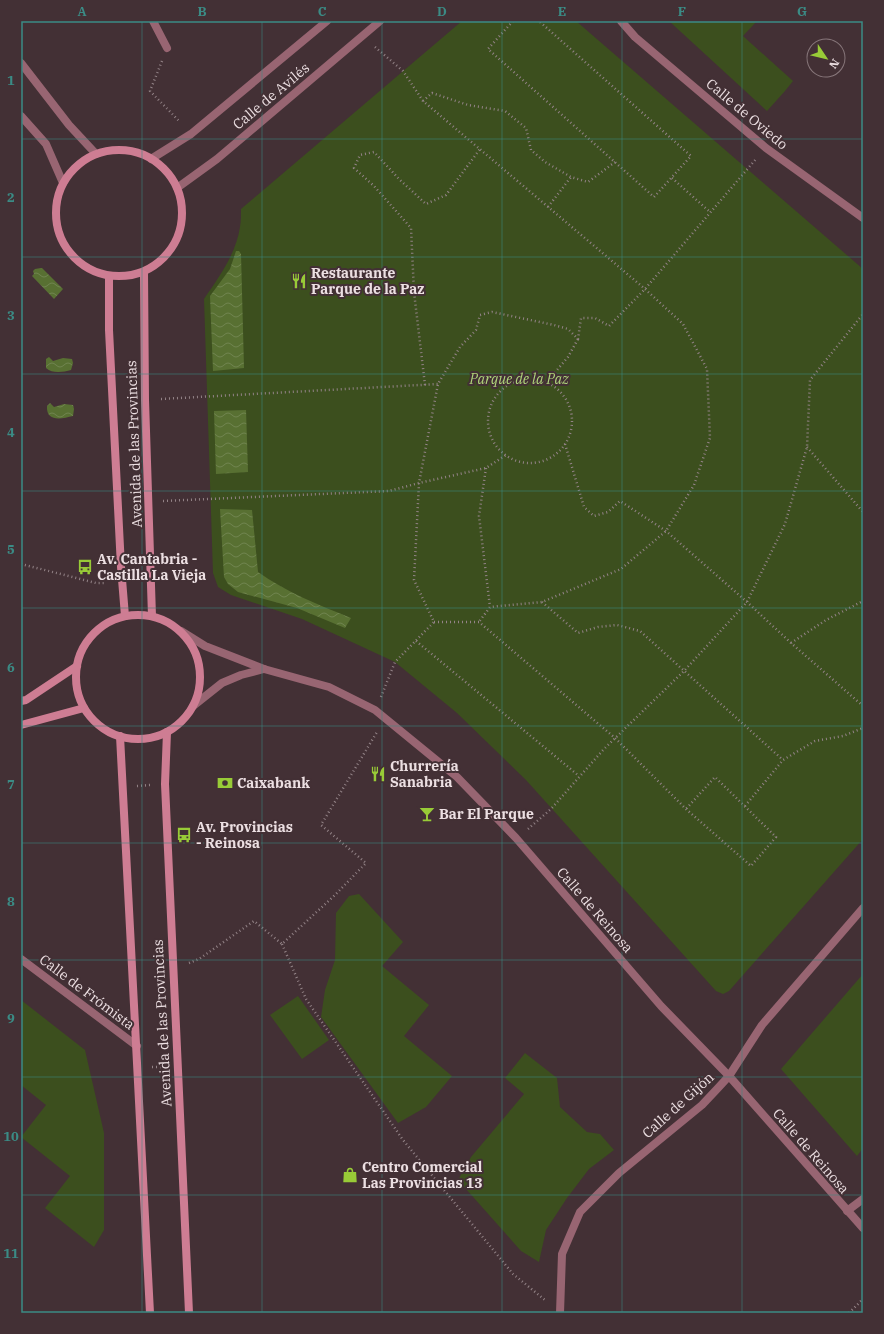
<svg xmlns="http://www.w3.org/2000/svg" width="884" height="1334" font-family="'IBM Plex Serif',serif">
	<style>
		.green { fill: #3c4f1e }
		.water { fill: url(#water-waves) }
		.lines { fill: none; stroke-linecap: round; stroke-linejoin: round }
		.path { stroke: #938387; stroke-width: 2.5; stroke-dasharray: 1 3; stroke-linecap: butt }
		.minor { stroke: #986572; stroke-width: 8 }
		.tertiary { stroke: #986572; stroke-width: 8 }
		.secondary { stroke: #ce7d93; stroke-width: 8 }
		.grid { fill: none; stroke: #3b8b85; stroke-width: 1; stroke-opacity: 0.55 }
		.labels { text-anchor: middle; stroke-width: 4; stroke-linejoin: round; paint-order: stroke }
		.street-label { font-size: 14px; fill: #ecdfe2; stroke: #433035 }
		.poi-label { font-size: 14px; font-weight: bold; fill: #ecdfe2; stroke: #433035; text-anchor: start }
		.park-label { font-size: 14px; font-style: italic; fill: #b0d57b; stroke: #433035 }
		.neatline { fill: none; stroke: #3b8b85; stroke-width: 1.5 }
		.grid-label { font-size: 13px; text-anchor: middle; font-weight: bold; fill: #3b8b85 }
	</style>
	<defs>
		<pattern id="water-waves" width="16" height="10" patternUnits="userSpaceOnUse"><rect width="16" height="10" fill="#587032"/><path d="M0 5q4-4 8 0t8 0" fill="none" stroke="#70844f"/></pattern>
	</defs>
	<rect width="100%" height="100%" fill="#433035"/>
	<g class="green">
		<path d="M462 21H576L863 269V839L729 991 723 994 716 991 526 780 457 713 395 662 302 619 231 595 218 587 213 573 204 299C219 277 236 254 240 227 241 221 241 215 241 209Z"/>
		<path d="M669 21H757L743 36 793 81 785 91 767 111Z"/>
		<path d="M359 894 403 942 382 966 429 1005 404 1036 452 1076 426 1107 398 1123 321 1017 325 990 335 960 336 913 349 896Z"/>
		<path d="M863 974V1148L857 1156 781 1069Z"/>
		<path d="M298 996 329 1040 302 1059 270 1015Z"/>
		<path d="M21 1000 85 1050 104 1133V1230L94 1247 45 1208 70 1176 21 1137 46 1105 21 1085Z"/>
		<path d="M525 1053 557 1078 560 1107 587 1132 600 1134 614 1150 589 1169 567 1198 546 1230 539 1262 521 1251 458 1180 471 1157 524 1094 505 1078Z"/>
	</g>
	<g class="water">
		<path d="M236 251H239L241 254 244 368 213 371 210 296 230 269Z"/>
		<path d="M41 268H42L63 289 54 299 32 276 34 274 33 271 35 269Z"/>
		<path d="M49 357 53 361 63 358 72 359 73 363 71 370C63 372 53 374 46 368V359Z"/>
		<path d="M50 403 54 407 64 404 73 405 74 409 73 416C61 419 46 422 47 406Z"/>
		<path d="M246 410 248 472 216 474 214 411Z"/>
		<path d="M220 509 252 510 258 572C286 592 319 605 351 618L345 628 297 608 238 592 228 584 224 577Z"/>
	</g>
	<g class="lines">
		<g class="path">
			<path d="M513 21 488 49 654 197 691 156 539 21"/>
			<path d="M375 47 403 71 423 101 645 289 683 324 707 369 710 438 694 485 666 531 621 569 542 602 490 607 479 622"/>
			<path d="M162 61 150 91 180 122"/>
			<path d="M423 101 432 93 468 105 505 111 526 128 531 150 545 162 571 177 588 182 615 162"/>
			<path d="M672 178 710 212"/>
			<path d="M548 207 571 177"/>
			<circle cx="530" cy="421" r="42"/>
			<path d="M547 382 568 357 578 339"/>
			<path d="M425 385 414 292 411 228 374 186 354 168 360 155 374 152 400 180 426 204 446 195 480 149"/>
			<path d="M161 399 438 384"/>
			<path d="M565 444 584 507 594 516 608 512 620 501 666 531 747 602 791 643 863 706"/>
			<path d="M807 447 863 512"/>
			<path d="M486 468 479 516 490 607"/>
			<path d="M163 501 389 491 419 483 486 468 506 455"/>
			<path d="M21 564 96 583H106"/>
			<path d="M542 602 578 633 598 627 617 625 640 631 783 760"/>
			<path d="M434 622H479L615 738 686 809 751 866 776 837 715 777 686 809"/>
			<path d="M416 641 579 776"/>
			<path d="M791 643 826 620 863 601"/>
			<path d="M381 697 395 662 434 622 414 580 419 483 438 384 460 347 476 330 480 315 492 312 554 325 568 329 578 339 581 318H595L609 326 645 289 756 159"/>
			<path d="M137 786 150 785"/>
			<path d="M745 806 783 760 815 741 843 736 863 728"/>
			<path d="M528 829 551 809 604 749 684 671 747 602 785 524 807 447 810 380 863 314"/>
			<path d="M282 944 306 999 403 1140 513 1274 545 1300"/>
			<path d="M189 963 199 959 254 921 282 944 335 895 366 863 321 825 377 732"/>
			<path d="M152 1067H163"/>
			<path d="M849 1313 863 1299"/>
		</g>
		<g class="minor">
			<path d="M153 21 167 48"/>
			<path d="M151 159 191 134 327 21"/>
			<path d="M177 188 217 159 380 21"/>
			<path d="M21 959 137 1046"/>
			<path d="M847 1211 863 1199"/>
			<path d="M560 1313 562 1254 580 1212 619 1173 702 1105 718 1088 729 1076 762 1025 863 908"/>
		</g>
		<g class="tertiary">
			<path d="M621 21 635 37 766 148 863 218"/>
			<path d="M21 63 69 125 96 154"/>
			<path d="M21 116 46 144 63 183"/>
			<path d="M181 631 205 646 264 669 329 687 375 710 457 777 516 838 661 1006 729 1076 863 1228"/>
			<path d="M193 706 222 683 241 675 264 669"/>
		</g>
		<g class="secondary">
			<circle cx="119" cy="213" r="63"/>
			<path d="M144 272 145 400 152 616"/>
			<path d="M109 276V330L121 567 125 616"/>
			<circle cx="138" cy="677" r="62"/>
			<path d="M21 701 26 700 77 666"/>
			<path d="M21 725 84 708"/>
			<path d="M167 732 165 784 189 1313"/>
			<path d="M120 736 150 1313"/>
		</g>
	</g>
	<path class="grid" d="M142 21V1313M262 21V1313M382 21V1313M502 21V1313M622 21V1313M742 21V1313M21 139H863M21 257H863M21 374H863M21 491H863M21 608H863M21 726H863M21 843H863M21 960H863M21 1077H863M21 1195H863"/>
	<defs>
		<symbol id="restaurant-bare" viewBox="-9 -9 18 18"><path d="M-5-6h1v4h1v-4h1v4h1v-4h1v5L-1.5 .5V6h-2V.5L-5-1ZM5-6V6H3V1.5H1.5Q1.5-4 5-6Z" fill="#98cb37" stroke="#433035" stroke-width="2.5" paint-order="stroke"/></symbol>
		<symbol id="bus-bare" viewBox="-9 -9 18 18"><path d="M-5-6H5V4H4V6H2V4H-2V6H-4V4H-5ZM-3.5-4V0h7V-4ZM-3.5 1.2v1.5H-2V1.2ZM2 1.2v1.5H3.5V1.2Z" fill="#98cb37" stroke="#433035" stroke-width="2.5" paint-order="stroke"/></symbol>
		<symbol id="bank-bare" viewBox="-9 -9 18 18"><path d="M-6-4H6V4H-6ZM0-2.3a2.3 2.3 0 1 0 0 4.6a2.3 2.3 0 1 0 0-4.6Z" fill="#98cb37" stroke="#433035" stroke-width="2.5" paint-order="stroke"/></symbol>
		<symbol id="bar-bare" viewBox="-9 -9 18 18"><path d="M-6-5H6L.8 .8V4.5H3.5V6h-7V4.5H-.8V.8Z" fill="#98cb37" stroke="#433035" stroke-width="2.5" paint-order="stroke"/></symbol>
		<symbol id="shop-bare" viewBox="-9 -9 18 18"><path d="M-5-2.5h2.3a2.7 3.5 0 0 1 5.4 0H5L5.5 6h-11ZM-1.5-2.5h3a1.5 2.3 0 0 0-3 0Z" fill="#98cb37" stroke="#433035" stroke-width="2.5" paint-order="stroke"/></symbol>
	</defs>
	<g fill-rule="evenodd">
		<use href="#restaurant-bare" x="288" y="270" width="22" height="22"/>
		<use href="#bus-bare" x="74" y="556" width="22" height="22"/>
		<use href="#restaurant-bare" x="367" y="763" width="22" height="22"/>
		<use href="#bank-bare" x="214" y="772" width="22" height="22"/>
		<use href="#bar-bare" x="416" y="803" width="22" height="22"/>
		<use href="#bus-bare" x="173" y="824" width="22" height="22"/>
		<use href="#shop-bare" x="339" y="1164" width="22" height="22"/>
	</g>
	<g class="labels">
		<g class="street-label">
			<text transform="translate(271 96) rotate(-40)" y="5">Calle de Avilés</text>
			<text transform="translate(747 114) rotate(40)" y="5">Calle de Oviedo</text>
			<text transform="translate(134 444) rotate(-92)" y="5">Avenida de las Provincias</text>
			<text transform="translate(595 910) rotate(49)" y="5">Calle de Reinosa</text>
			<text transform="translate(87 992) rotate(37)" y="5">Calle de Frómista</text>
			<text transform="translate(162 1023) rotate(-93)" y="5">Avenida de las Provincias</text>
			<text transform="translate(678 1105) rotate(-42)" y="5">Calle de Gijón</text>
			<text transform="translate(811 1151) rotate(49)" y="5">Calle de Reinosa</text>
		</g>
		<g class="poi-label">
			<text x="311" y="278">Restaurante<tspan x="311" dy="16">Parque de la Paz</tspan></text>
			<text x="97" y="564">Av. Cantabria -<tspan x="97" dy="16">Castilla La Vieja</tspan></text>
			<text x="390" y="771">Churrería<tspan x="390" dy="16">Sanabria</tspan></text>
			<text x="237" y="788">Caixabank</text>
			<text x="439" y="819">Bar El Parque</text>
			<text x="196" y="832">Av. Provincias<tspan x="196" dy="16">- Reinosa</tspan></text>
			<text x="362" y="1172">Centro Comercial<tspan x="362" dy="16">Las Provincias 13</tspan></text>
		</g>
		<g class="park-label">
			<text x="519" y="384">Parque de la Paz</text>
		</g>
	</g>
	<rect width="884" height="1334" fill="none" stroke="#433035" stroke-width="44"/>
	<g transform="translate(826 58) rotate(125)"><circle r="19" fill="#433035" stroke="#87767a"/>
	<path d="M0-3L7 15L0 10L-7 15Z" fill="#98cb37"/>
	<text y="-6" font-size="11" font-weight="bold" text-anchor="middle" fill="#ecdfe2">N</text>
	</g>
	<rect x="22" y="22" width="840" height="1290" class="neatline"/>
	<g class="grid-label">
		<text x="82" y="16">A</text>
		<text x="202" y="16">B</text>
		<text x="322" y="16">C</text>
		<text x="442" y="16">D</text>
		<text x="562" y="16">E</text>
		<text x="682" y="16">F</text>
		<text x="802" y="16">G</text>
		<text x="11" y="85">1</text>
		<text x="11" y="202">2</text>
		<text x="11" y="320">3</text>
		<text x="11" y="437">4</text>
		<text x="11" y="554">5</text>
		<text x="11" y="672">6</text>
		<text x="11" y="789">7</text>
		<text x="11" y="906">8</text>
		<text x="11" y="1023">9</text>
		<text x="11" y="1141">10</text>
		<text x="11" y="1258">11</text>
	</g>
</svg>
